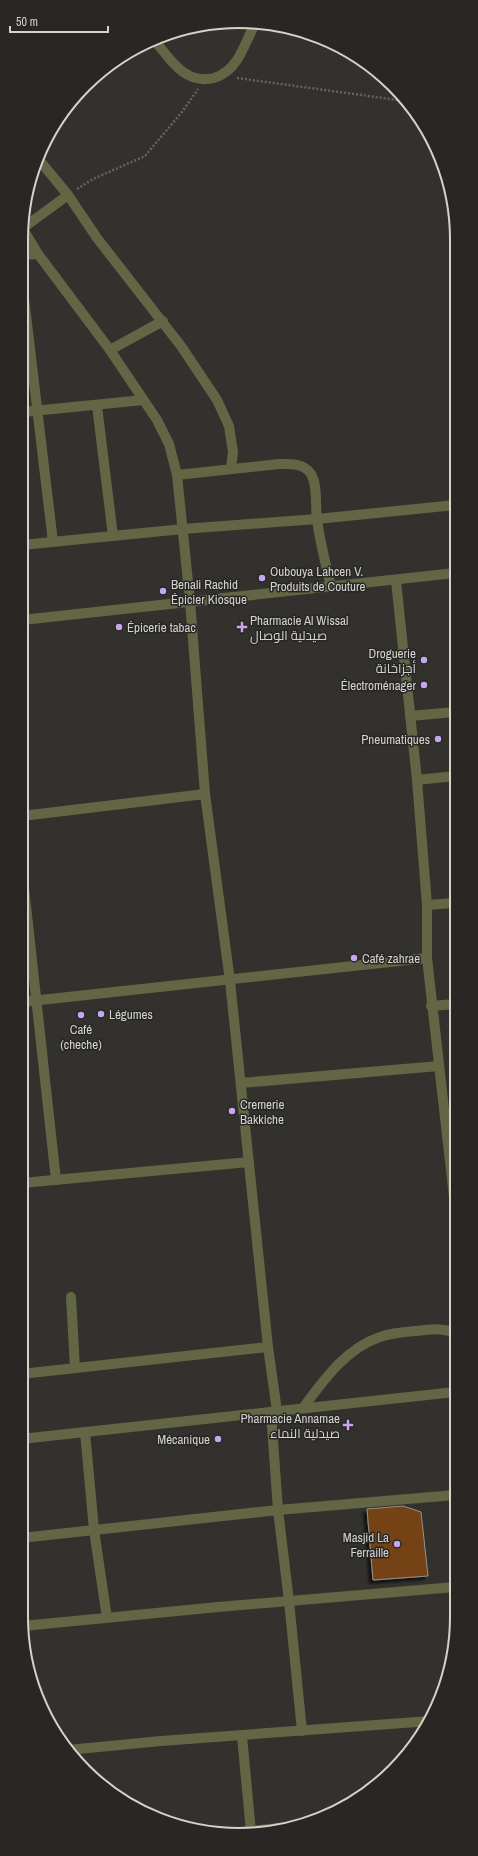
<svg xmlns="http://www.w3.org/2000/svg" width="478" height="1856" font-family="'Archivo Narrow',Cairo,sans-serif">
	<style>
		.building { fill: #754215; stroke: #96918e; filter: url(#shadow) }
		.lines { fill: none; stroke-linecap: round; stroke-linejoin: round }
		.path { stroke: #656461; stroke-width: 2.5; stroke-dasharray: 2 2; stroke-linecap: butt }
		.minor { stroke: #626644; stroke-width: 10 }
		.poi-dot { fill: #c6a6f0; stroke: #282723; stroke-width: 1.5 }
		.labels { text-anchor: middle; stroke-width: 3; stroke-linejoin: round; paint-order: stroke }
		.poi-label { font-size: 13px; fill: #d3d2d0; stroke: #282723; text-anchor: start }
		.rim { fill: none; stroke: #d3d2d0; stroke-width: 2 }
	</style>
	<defs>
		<filter id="shadow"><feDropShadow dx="-3.5" dy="3.5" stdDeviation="1" flood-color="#0009"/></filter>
	</defs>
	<rect width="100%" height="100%" fill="#32312d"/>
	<path class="building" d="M403 1506 421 1512 428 1576 373 1580 367 1509Z"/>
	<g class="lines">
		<g class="path">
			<path d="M237 78 405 101"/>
			<path d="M77 189 93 179 145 156 182 112 198 89"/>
		</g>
		<g class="minor">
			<path d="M156 42C171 61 186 85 214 78 224 75 231 69 237 60 244 49 249 35 255 24"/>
			<path d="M40 161 68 195 97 238 181 346 217 400 229 426 233 452 231 468"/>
			<path d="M23 228 68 195"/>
			<path d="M23 229 38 254 110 350 157 420 169 444 177 475 190 601 205 794 230 981 268 1347 277 1411"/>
			<path d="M23 255 38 254"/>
			<path d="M23 290 53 542"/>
			<path d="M110 350 163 321"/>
			<path d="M97 406 113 536"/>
			<path d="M23 412 143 400"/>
			<path d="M177 475 279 464C290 464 304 463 311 474 318 486 315 506 317 520 320 542 326 565 331 587"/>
			<path d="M22 545 183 529 317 519 455 505"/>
			<path d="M396 581 417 780 427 905V958L455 1206"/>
			<path d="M22 620 455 573"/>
			<path d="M410 716 455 712"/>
			<path d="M417 780 455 776"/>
			<path d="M22 816 205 794"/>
			<path d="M22 869 56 1180"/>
			<path d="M427 905 455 903"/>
			<path d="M22 1002 427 958"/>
			<path d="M431 1006 455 1004"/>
			<path d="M241 1083 439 1066"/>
			<path d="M22 1183 249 1162"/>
			<path d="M71 1297 75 1368"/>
			<path d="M21 1374 268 1347"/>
			<path d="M303 1408C323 1381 346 1348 380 1337 391 1333 404 1332 416 1331 429 1330 443 1327 455 1333"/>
			<path d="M271 1412 278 1510 289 1601 302 1731"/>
			<path d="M85 1432 94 1530 107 1618"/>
			<path d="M21 1439 455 1392"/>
			<path d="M21 1538 278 1510 455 1495"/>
			<path d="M23 1626 218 1607 455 1587"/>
			<path d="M242 1736 251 1832"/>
			<path d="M68 1750 161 1741 430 1721"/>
			<path d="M221 1834 298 1826"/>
		</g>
	</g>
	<g class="poi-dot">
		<circle cx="262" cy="578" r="4"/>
		<circle cx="163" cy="591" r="4"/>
		<circle cx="119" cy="627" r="4"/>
		<path d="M240 621h4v4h4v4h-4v4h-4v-4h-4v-4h4z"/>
		<circle cx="424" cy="660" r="4"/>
		<circle cx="424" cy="685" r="4"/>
		<circle cx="438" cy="739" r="4"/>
		<circle cx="354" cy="958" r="4"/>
		<circle cx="101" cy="1014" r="4"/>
		<circle cx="81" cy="1015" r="4"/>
		<circle cx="232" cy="1111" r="4"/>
		<path d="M346 1419h4v4h4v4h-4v4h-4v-4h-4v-4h4z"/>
		<circle cx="218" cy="1439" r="4"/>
		<circle cx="397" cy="1544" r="4"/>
	</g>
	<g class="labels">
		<g class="poi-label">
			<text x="270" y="576">Oubouya Lahcen V.<tspan x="270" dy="15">Produits de Couture</tspan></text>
			<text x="171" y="589">Benali Rachid<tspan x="171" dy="15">Épicier Kiosque</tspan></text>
			<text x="250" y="625">Pharmacie Al Wissal<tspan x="250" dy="15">صيدلية الوصال</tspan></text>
			<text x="127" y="632">Épicerie tabac</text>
			<text x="416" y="658" text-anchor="end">Droguerie<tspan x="416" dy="15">أجزاخانة</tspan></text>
			<text x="416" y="690" text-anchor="end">Électroménager</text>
			<text x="430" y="744" text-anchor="end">Pneumatiques</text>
			<text x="362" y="963">Café zahrae</text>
			<text x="109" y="1019">Légumes</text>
			<text x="81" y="1034" text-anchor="middle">Café<tspan x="81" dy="15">(cheche)</tspan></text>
			<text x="240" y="1109">Cremerie<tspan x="240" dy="15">Bakkiche</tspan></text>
			<text x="340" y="1423" text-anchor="end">Pharmacie Annamae<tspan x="340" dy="15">صيدلية النماء</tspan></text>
			<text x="210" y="1444" text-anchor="end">Mécanique</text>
			<text x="389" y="1542" text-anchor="end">Masjid La<tspan x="389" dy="15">Ferraille</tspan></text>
		</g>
	</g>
	<path d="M0 0H478V1856H0ZM239 28H239A211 211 0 0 1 450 239V1617A211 211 0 0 1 239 1828H239A211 211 0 0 1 28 1617V239A211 211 0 0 1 239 28Z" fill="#282723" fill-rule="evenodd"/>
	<path class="rim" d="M239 28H239A211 211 0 0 1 450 239V1617A211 211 0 0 1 239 1828H239A211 211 0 0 1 28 1617V239A211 211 0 0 1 239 28Z"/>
	<path d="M10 26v6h98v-6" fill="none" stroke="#d3d2d0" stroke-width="2"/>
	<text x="16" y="26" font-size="12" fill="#d3d2d0" stroke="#282723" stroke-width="3" paint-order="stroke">50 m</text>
</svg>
